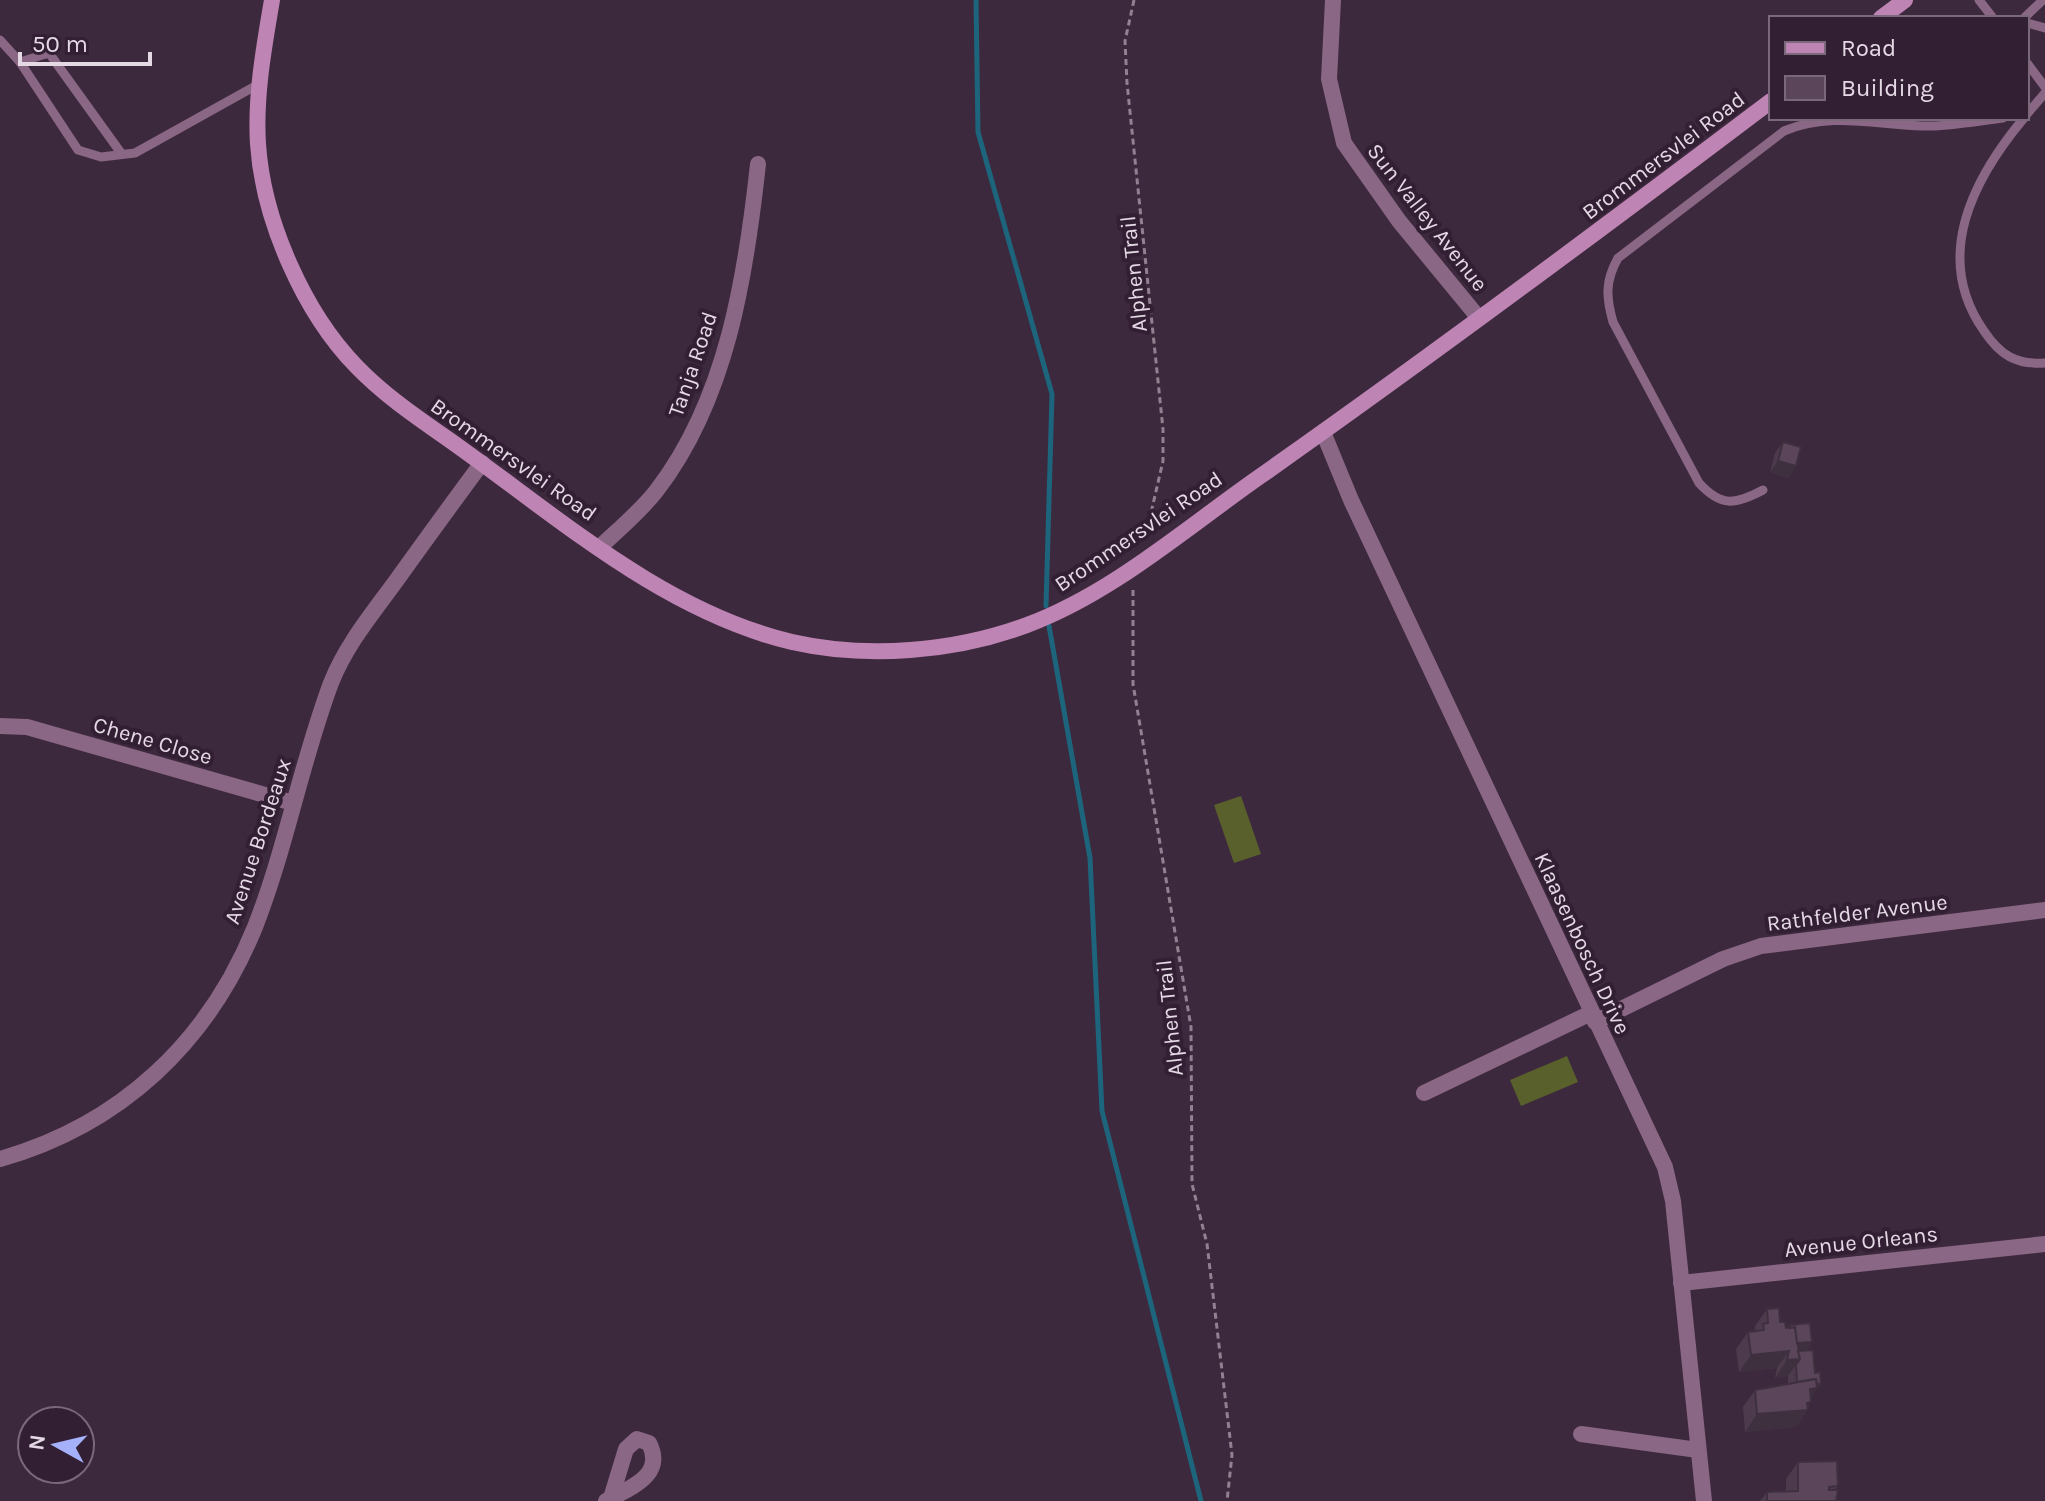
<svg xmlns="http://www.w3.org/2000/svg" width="2045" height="1501" font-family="Karla,sans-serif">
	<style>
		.green { fill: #59602b }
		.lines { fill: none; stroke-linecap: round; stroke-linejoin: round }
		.stream { stroke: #1d657c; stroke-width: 5 }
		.path { stroke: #918191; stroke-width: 3; stroke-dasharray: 6 4; stroke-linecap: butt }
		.lane { stroke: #8a6785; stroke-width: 9 }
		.street { stroke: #8a6785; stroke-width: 16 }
		.secondary { stroke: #bd84b4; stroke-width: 16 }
		.wall { fill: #4d3b4d }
		.shaded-wall { fill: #3f303f }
		.building { fill: #5a455a; stroke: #3f303f; stroke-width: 2 }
		.labels { text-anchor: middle; stroke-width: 8; stroke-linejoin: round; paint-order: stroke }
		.street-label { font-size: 22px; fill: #e6d9e6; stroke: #321f33 }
	</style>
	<rect width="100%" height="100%" fill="#3d293d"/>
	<g class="green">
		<path d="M1241 796 1261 854 1234 863 1214 805Z"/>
		<path d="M1567 1056 1578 1082 1521 1106 1510 1080Z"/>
	</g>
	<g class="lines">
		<g class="stream">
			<path d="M976 0 978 132 1052 394 1046 606"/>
			<path d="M1049 626 1090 858 1102 1111 1201 1501"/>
		</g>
		<g class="path">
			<path d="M1134 0 1125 41 1127 83 1163 429V461L1145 539"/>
			<path d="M1133 590V684L1191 1027 1192 1184 1207 1244 1232 1455 1227 1501"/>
		</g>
		<g class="lane">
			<path d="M1979 0 1993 18"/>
			<path d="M2024 18 2043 0"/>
			<path d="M2027 23 2045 28"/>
			<path d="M0 40 20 62 78 150 101 157 135 153 259 84"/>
			<path d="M20 62 49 53 121 153"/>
			<path d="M2027 63 2045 87"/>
			<path d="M2027 114 2045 93"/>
			<path d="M2024 118C1973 179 1932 257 1984 331 2000 355 2016 365 2045 363"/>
			<path d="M1763 490C1735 505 1721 507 1699 483L1613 322C1606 297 1605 281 1618 258L1784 131C1834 110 1882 127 1934 126 1957 125 1981 121 2003 118"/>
		</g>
		<g class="street">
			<path d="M1333 0 1329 79 1344 143 1399 221 1478 317"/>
			<path d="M1323 432 1351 500 1665 1167 1673 1201 1704 1501"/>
			<path d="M600 547C619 529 641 511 657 490 727 399 746 275 758 164"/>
			<path d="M0 726 27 727 293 803"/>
			<path d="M1595 1022 1723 959 1761 946 2045 910"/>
			<path d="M1424 1093 1591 1013"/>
			<path d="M0 1159C120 1125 208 1043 255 927 286 848 301 763 331 683 346 645 372 614 396 581 424 542 453 502 482 463"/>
			<path d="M1681 1283 2045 1244"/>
			<path d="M1581 1434 1698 1450"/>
			<path d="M606 1501C629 1488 666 1476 649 1443L637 1439 626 1449 611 1498"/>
		</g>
		<g class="secondary">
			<path d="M272 0C264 47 255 96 258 144 263 220 304 313 357 367 386 397 421 420 455 444 559 518 665 612 792 642 867 659 954 652 1027 625 1113 593 1187 527 1262 475 1434 354 1603 228 1771 101"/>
			<path d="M1881 18 1905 0"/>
		</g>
	</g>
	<g class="wall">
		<path d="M1783 442 1796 466 1788 478 1770 472 1775 453Z"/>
		<path d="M1767 1309 1786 1328H1788L1790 1325 1812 1342 1806 1351 1821 1384 1811 1397 1808 1408 1796 1427 1745 1432 1743 1407 1755 1390 1788 1384V1376L1775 1378 1777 1368 1739 1372 1736 1349 1748 1332 1755 1331V1326Z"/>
		<path d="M1798 1462 1838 1486 1835 1490 1836 1501H1760L1767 1492 1786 1491V1479Z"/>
	</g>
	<g class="shaded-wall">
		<path d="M1778 461 1796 466 1788 478 1770 472Z"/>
		<path d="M1812 1342 1804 1353 1789 1351 1777 1368 1739 1372 1751 1355 1792 1344Z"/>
		<path d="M1800 1359 1788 1376 1775 1378 1787 1360Z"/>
		<path d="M1821 1384 1813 1395 1805 1405 1798 1386Z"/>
		<path d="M1811 1402 1796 1427 1745 1432 1757 1414Z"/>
	</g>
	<g class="building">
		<path d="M1783 442 1801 447 1796 466 1778 461Z"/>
		<path d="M1779 1308 1780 1322H1785L1786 1328 1795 1327 1800 1359 1787 1360 1789 1351 1751 1355 1748 1332 1764 1330 1763 1324 1768 1323 1767 1309Z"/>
		<path d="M1810 1323 1812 1342 1797 1343 1795 1327 1790 1328V1325Z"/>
		<path d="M1813 1350 1815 1373 1820 1372 1821 1384H1817L1816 1379 1797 1382 1796 1365 1800 1359 1798 1351Z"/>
		<path d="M1816 1379 1817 1388 1810 1389 1811 1402 1807 1403 1808 1410 1757 1414 1755 1390Z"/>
		<path d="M1837 1461 1838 1486 1829 1487V1490H1838L1836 1501H1767V1492L1798 1491V1462Z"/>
	</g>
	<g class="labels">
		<g class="street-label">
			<text transform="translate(1663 155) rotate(-37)" y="8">Brommersvlei Road</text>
			<text transform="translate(1428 217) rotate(52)" y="8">Sun Valley Avenue</text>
			<text transform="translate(1133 274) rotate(-96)" y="8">Alphen Trail</text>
			<text transform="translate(692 364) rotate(-71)" y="8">Tanja Road</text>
			<text transform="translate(514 459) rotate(35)" y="8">Brommersvlei Road</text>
			<text transform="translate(1138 531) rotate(-34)" y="8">Brommersvlei Road</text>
			<text transform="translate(153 740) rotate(16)" y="8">Chene Close</text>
			<text transform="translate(257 841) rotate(-72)" y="8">Avenue Bordeaux</text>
			<text transform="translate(1857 912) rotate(-7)" y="8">Rathfelder Avenue</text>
			<text transform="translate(1583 943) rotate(65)" y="8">Klaasenbosch Drive</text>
			<text transform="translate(1169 1018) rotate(-96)" y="8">Alphen Trail</text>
			<text transform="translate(1861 1241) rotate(-6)" y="8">Avenue Orleans</text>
		</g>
	</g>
	<rect x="1769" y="16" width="260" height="104" fill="#321f33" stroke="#7a697b" stroke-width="2"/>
	<rect x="1785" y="42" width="40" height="12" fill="#bd84b4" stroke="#7a697b" stroke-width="2"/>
	<text x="1841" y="56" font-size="24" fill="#e6d9e6">Road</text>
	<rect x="1785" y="76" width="40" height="24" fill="#5a455a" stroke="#7a697b" stroke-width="2"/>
	<text x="1841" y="96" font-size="24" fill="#e6d9e6">Building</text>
	<g transform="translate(56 1445) rotate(278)"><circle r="38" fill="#321f33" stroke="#7a697b" stroke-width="2"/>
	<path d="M0-6L14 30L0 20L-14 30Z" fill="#a6b1fc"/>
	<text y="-12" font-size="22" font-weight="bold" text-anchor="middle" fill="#e6d9e6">N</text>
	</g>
	<path d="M20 52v12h130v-12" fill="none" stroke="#e6d9e6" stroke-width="4"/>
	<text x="32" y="52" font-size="24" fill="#e6d9e6" stroke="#321f33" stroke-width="6" paint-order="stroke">50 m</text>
</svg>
